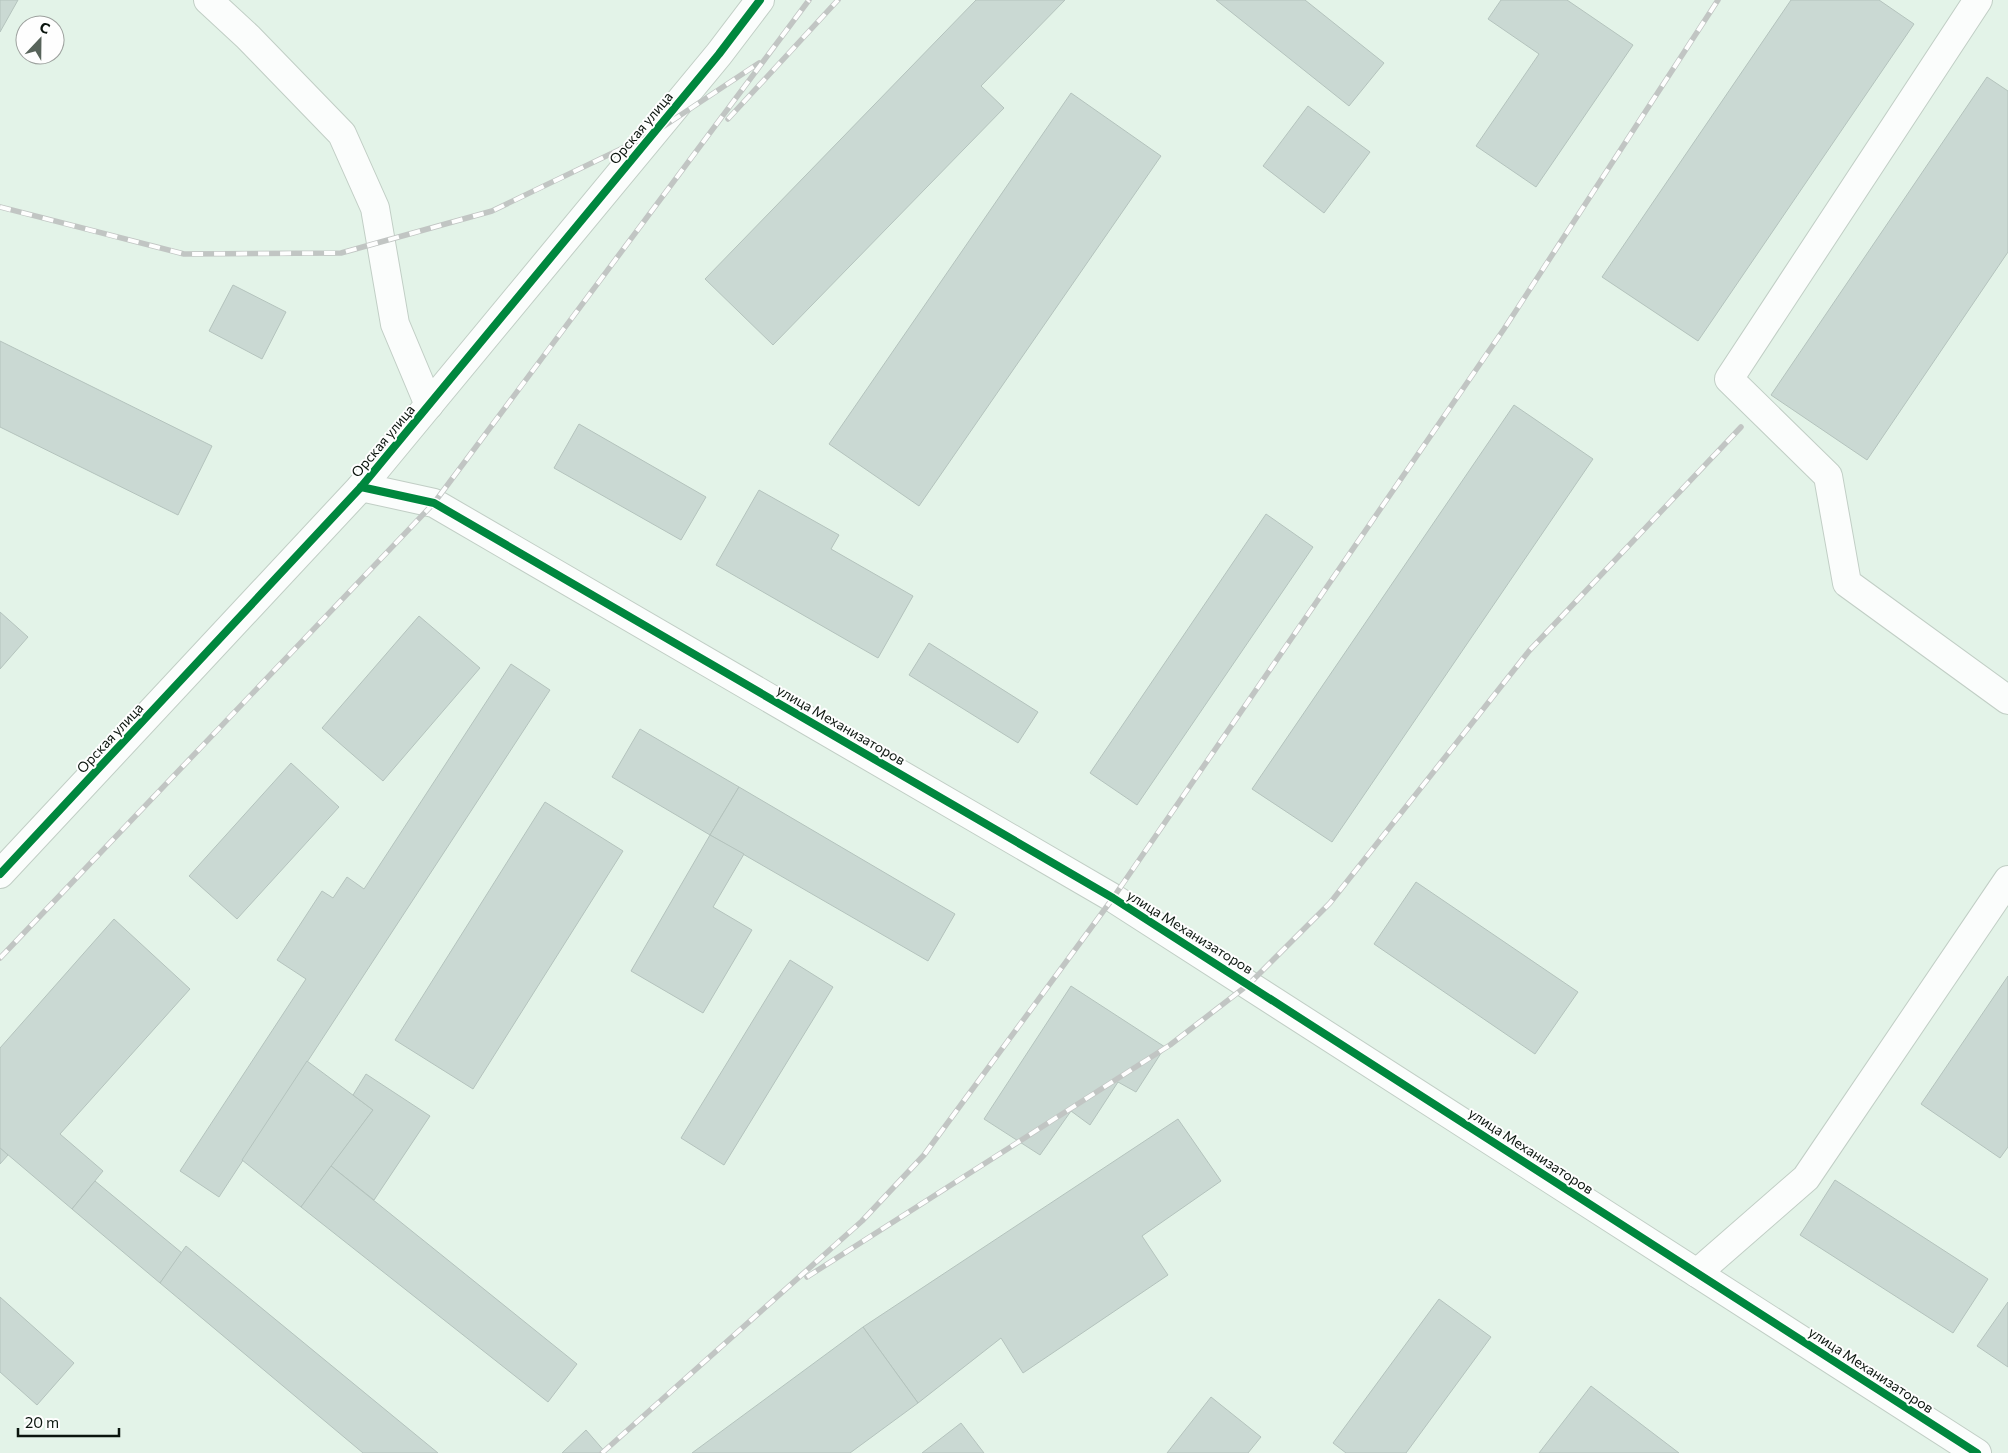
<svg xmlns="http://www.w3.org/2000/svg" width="2008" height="1453" font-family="Commissioner,sans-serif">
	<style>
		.building { fill: #cad9d3; stroke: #b4c3bd }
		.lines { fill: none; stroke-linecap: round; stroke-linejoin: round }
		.minor-casing { stroke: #c1cec5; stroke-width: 30 }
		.minor { stroke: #fbfdfc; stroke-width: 28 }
		.rail-casing { stroke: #c1c5c3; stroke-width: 5.5 }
		.rail { stroke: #fefefe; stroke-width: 4; stroke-dasharray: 11; stroke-linecap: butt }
		.cycleway-casing { stroke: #fefefe; stroke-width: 11 }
		.cycleway { stroke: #00873e; stroke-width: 8 }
		.labels { text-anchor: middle; stroke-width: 4; stroke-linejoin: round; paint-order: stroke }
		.street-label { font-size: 14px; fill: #0b150e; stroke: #fefefe }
	</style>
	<rect width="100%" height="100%" fill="#e3f3e8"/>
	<g class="building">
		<path d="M0 0H18L0 32Z"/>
		<path d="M976 0H1065L981 86 1004 108 773 345 705 279Z"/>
		<path d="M1216 0H1305L1384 63 1349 106Z"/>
		<path d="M1501 0H1567L1633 45 1536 187 1476 146 1539 54 1488 19Z"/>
		<path d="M1791 0H1879L1914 24 1698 341 1602 277Z"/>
		<path d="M1987 77 2008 91V252L1867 460 1771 395Z"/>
		<path d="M1071 93 1161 156 919 506 829 444Z"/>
		<path d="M1308 106 1370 152 1324 213 1263 166Z"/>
		<path d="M233 285 286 312 262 359 209 331Z"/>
		<path d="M0 341 212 446 178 515 0 427Z"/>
		<path d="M1514 405 1593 459 1332 842 1252 789Z"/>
		<path d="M579 424 706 497 681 540 554 468Z"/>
		<path d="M759 490 839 535 831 549 913 596 878 658 716 565Z"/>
		<path d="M1266 514 1313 547 1137 805 1090 773Z"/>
		<path d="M0 612 28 637 0 669Z"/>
		<path d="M419 616 480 668 383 781 322 728Z"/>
		<path d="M929 643 1038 712 1018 743 909 675Z"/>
		<path d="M511 664 550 690 219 1197 180 1171 306 979 277 960 322 891 333 898 347 877 364 889Z"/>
		<path d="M640 729 739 787 710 835 612 777Z"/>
		<path d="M291 763 339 807 237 919 189 876Z"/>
		<path d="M739 787 955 914 928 961 710 835Z"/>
		<path d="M545 802 623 851 473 1089 395 1040Z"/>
		<path d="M710 835 744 854 713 907 752 930 703 1013 631 971Z"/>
		<path d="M1416 882 1578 992 1535 1054 1374 944Z"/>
		<path d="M114 919 190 989 60 1134 103 1171 72 1209 0 1148V1048Z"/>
		<path d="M790 960 833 987 724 1165 681 1138Z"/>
		<path d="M2008 976V1147L2000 1158 1921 1104Z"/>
		<path d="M1071 986 1165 1047 1136 1092 1118 1082 1090 1125 1071 1111 1040 1155 984 1119Z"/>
		<path d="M307 1061 373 1110 301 1207 242 1160Z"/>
		<path d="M366 1074 430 1116 374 1200 331 1166 373 1110 353 1095Z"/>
		<path d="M1178 1119 1221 1181 1142 1236 1168 1275 1023 1373 1001 1338 918 1403 863 1327Z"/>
		<path d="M0 1148 8 1155 0 1164Z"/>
		<path d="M331 1166 577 1364 548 1402 301 1207Z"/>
		<path d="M1835 1180 1988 1279 1953 1333 1800 1235Z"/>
		<path d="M95 1181 182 1253 160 1283 72 1209Z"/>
		<path d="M186 1246 438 1453H363L160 1283Z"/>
		<path d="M0 1297 74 1363 37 1405 0 1372Z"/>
		<path d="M1439 1299 1491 1337 1406 1453H1346L1333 1443Z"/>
		<path d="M2008 1302V1367L1977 1346Z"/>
		<path d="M863 1327 918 1403 850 1453H692Z"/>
		<path d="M1591 1386 1679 1453H1539Z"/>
		<path d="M1211 1397 1261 1437 1248 1453H1167Z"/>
		<path d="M961 1423 984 1453H922Z"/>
		<path d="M586 1430 606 1453H562Z"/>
	</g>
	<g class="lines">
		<defs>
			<g id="minor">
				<path d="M208 0 248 37 342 134 375 208 395 324 429 405"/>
				<path d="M1978 0 1729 379 1828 476 1847 583 2008 700"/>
				<path d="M361 487 434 503 1113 898 1977 1453"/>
				<path d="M0 874 361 487 719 54 760 0"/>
				<path d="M1697 1273 1806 1178 2008 880"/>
			</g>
		</defs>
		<use href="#minor" class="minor-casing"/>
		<use href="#minor" class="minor"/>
		<defs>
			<g id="rail">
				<path d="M728 119 838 0"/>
				<path d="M0 207 184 254 341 253 492 211 652 134 759 63"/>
				<path d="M0 958 434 503 809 0"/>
				<path d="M807 1277 1170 1045 1249 984 1330 903 1529 651 1741 427"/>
				<path d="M602 1453 862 1221 924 1155 1113 898 1504 329 1718 0"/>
			</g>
		</defs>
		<use href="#rail" class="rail-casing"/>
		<use href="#rail" class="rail"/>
		<defs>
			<g id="cycleway">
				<path d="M361 487 434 503 1113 898 1977 1453"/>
				<path d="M0 874 361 487 719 54 760 0"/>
			</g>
		</defs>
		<use href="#cycleway" class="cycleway-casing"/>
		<use href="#cycleway" class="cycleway"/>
	</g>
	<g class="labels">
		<g class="street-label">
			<text transform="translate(641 128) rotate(-50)" y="5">Орская улица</text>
			<text transform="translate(383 441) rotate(-50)" y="5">Орская улица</text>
			<text transform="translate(841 725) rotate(30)" y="5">улица Механизаторов</text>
			<text transform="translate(110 738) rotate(-47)" y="5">Орская улица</text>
			<text transform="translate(1190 932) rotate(32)" y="5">улица Механизаторов</text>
			<text transform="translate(1531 1151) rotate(33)" y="5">улица Механизаторов</text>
			<text transform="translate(1871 1370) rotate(33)" y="5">улица Механизаторов</text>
		</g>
	</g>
	<g transform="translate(40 40) rotate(22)"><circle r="24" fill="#fefefe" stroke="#9da19e"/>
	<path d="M0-4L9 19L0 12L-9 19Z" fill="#57635a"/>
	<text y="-8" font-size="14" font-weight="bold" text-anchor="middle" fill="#0b150e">С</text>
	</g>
	<path d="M18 1428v8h101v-8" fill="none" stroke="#0b150e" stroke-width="2.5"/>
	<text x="25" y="1428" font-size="15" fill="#0b150e" stroke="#fefefe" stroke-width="4" paint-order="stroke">20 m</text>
</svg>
